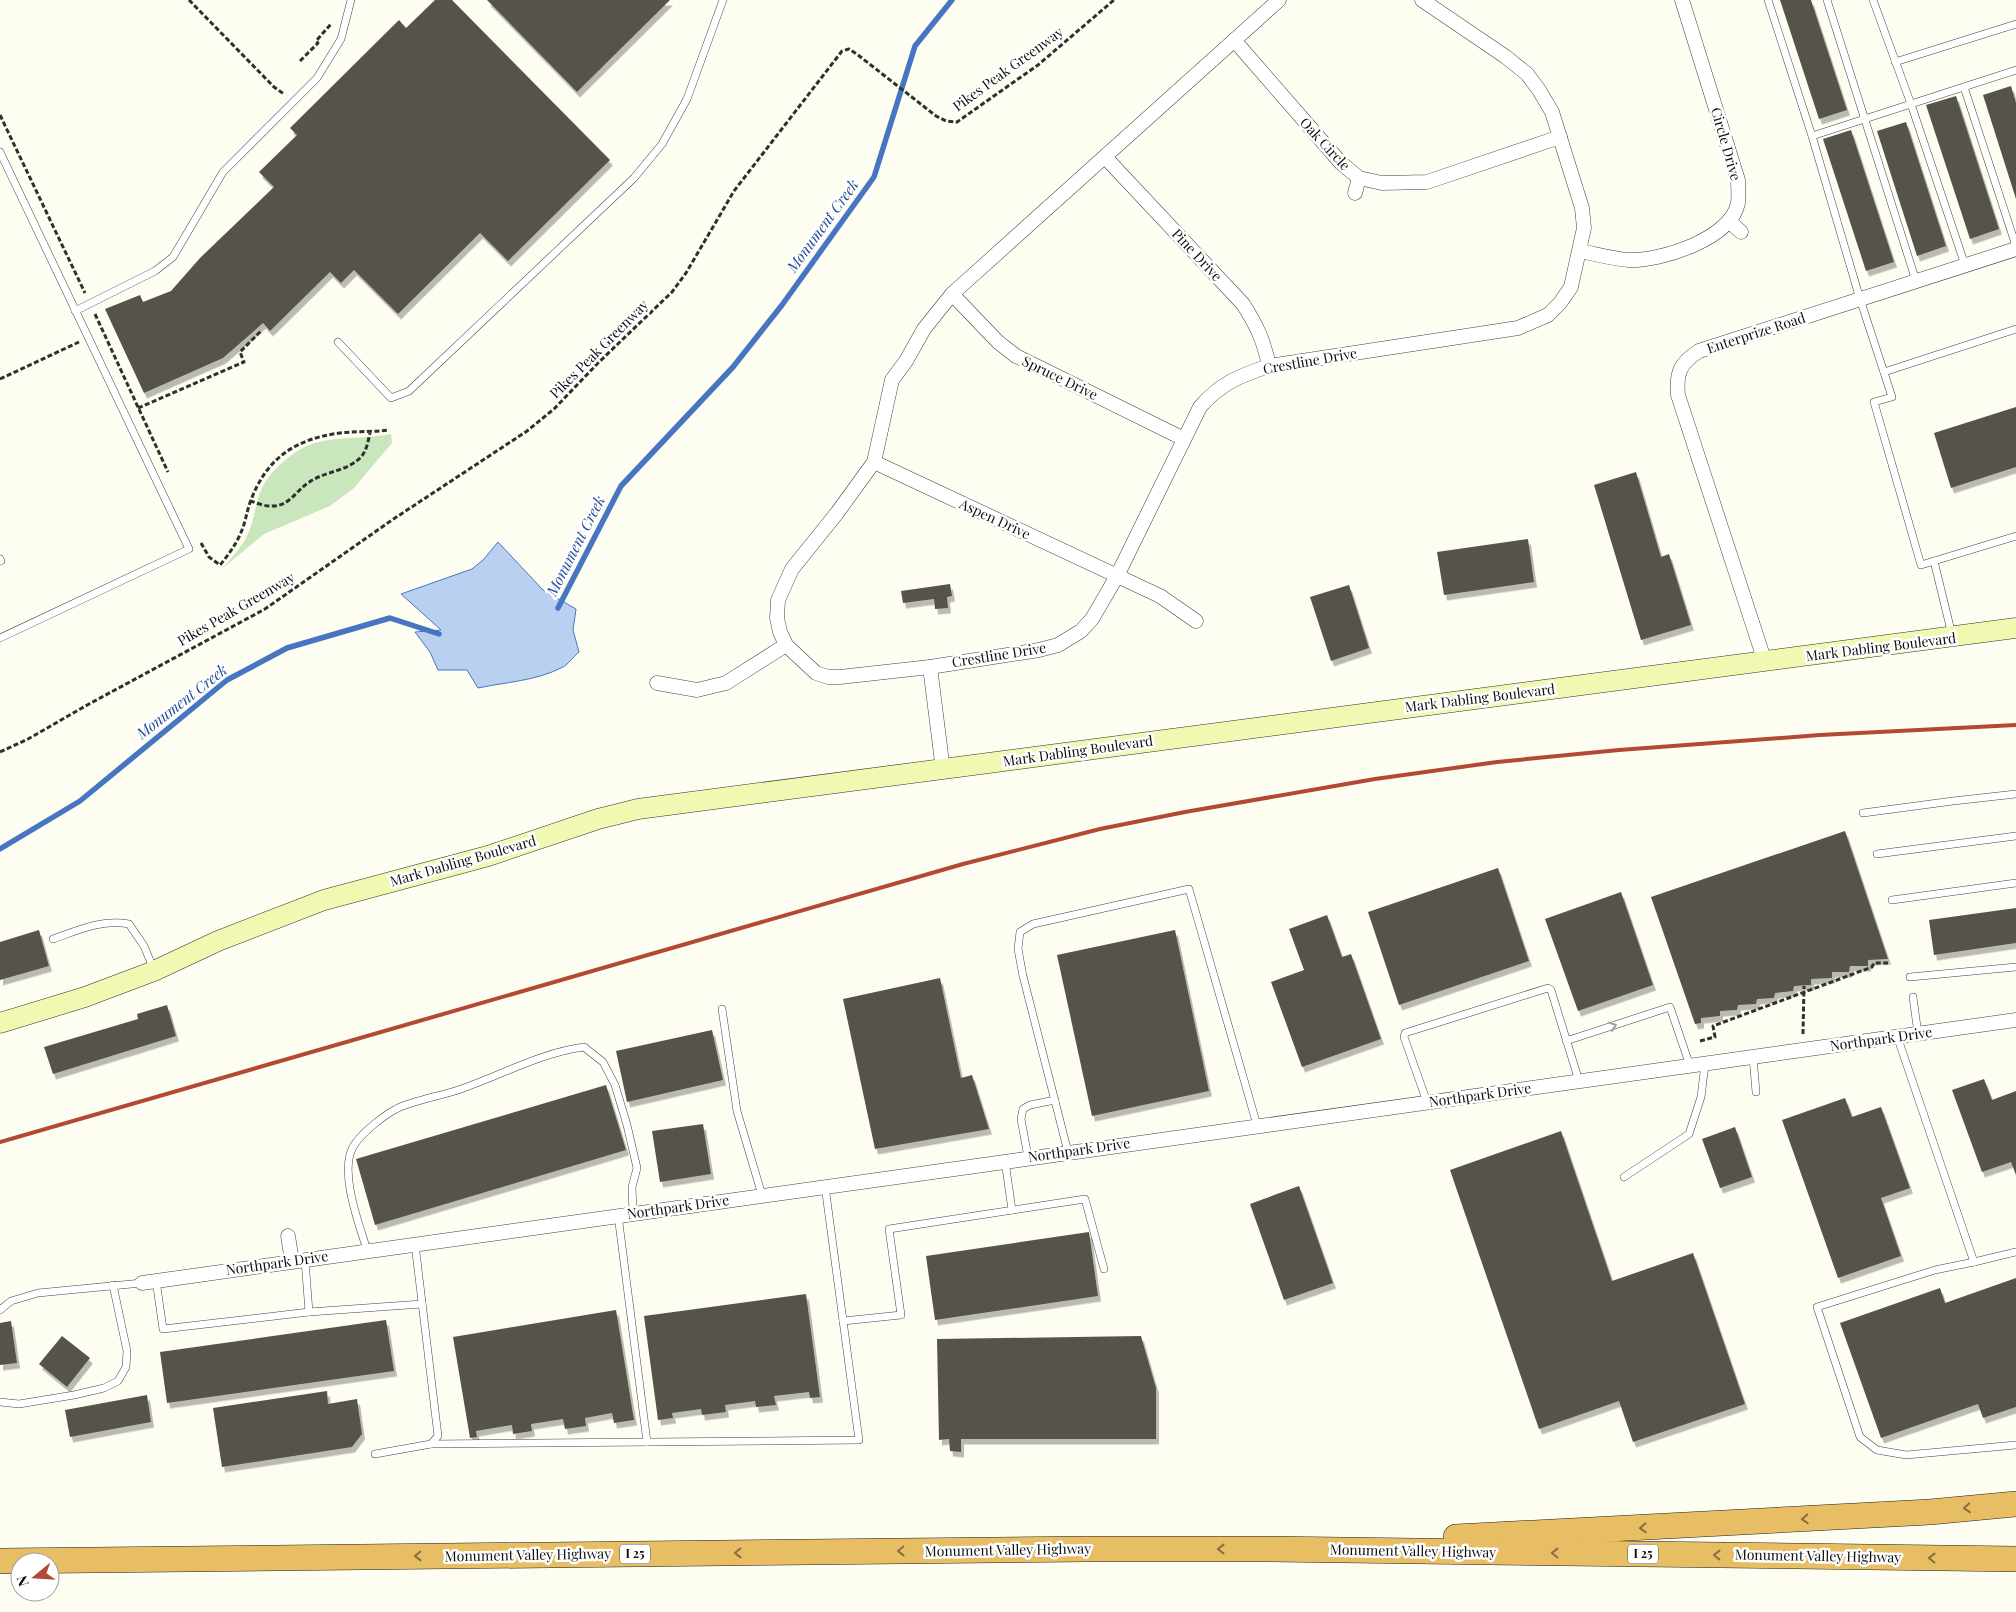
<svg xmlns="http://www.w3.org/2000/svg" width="2016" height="1612" font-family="'Playfair Display',serif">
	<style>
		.green { fill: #c9e6bd }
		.water { fill: #bad0f1; stroke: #4775c2 }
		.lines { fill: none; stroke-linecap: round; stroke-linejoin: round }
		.stream { stroke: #4775c2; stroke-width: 5.5 }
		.building { fill: #56524c; filter: url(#shadow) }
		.lane-casing { stroke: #414141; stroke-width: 8 }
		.street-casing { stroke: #414141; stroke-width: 15 }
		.secondary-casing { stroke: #303030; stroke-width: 21 }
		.highway-casing { stroke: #1f1f1f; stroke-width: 26 }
		.path { stroke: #303030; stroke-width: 3; stroke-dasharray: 5 2.5; stroke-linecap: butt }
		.lane { stroke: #fff; stroke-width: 7 }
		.street { stroke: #fff; stroke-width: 14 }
		.secondary { stroke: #f0f8b2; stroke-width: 20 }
		.highway { stroke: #e8be65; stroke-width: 25 }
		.rail { stroke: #b34932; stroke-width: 4 }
		.oneway { stroke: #9f9f9f }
		.oneway2 { stroke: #866f3e }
		.labels { text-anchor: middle; stroke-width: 5; stroke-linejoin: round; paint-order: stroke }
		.shield { fill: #fff; stroke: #565656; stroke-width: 1 }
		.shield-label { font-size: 12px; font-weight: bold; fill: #0e0e0e }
		.street-label { font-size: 14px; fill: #0e0e0e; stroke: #fff }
		.water-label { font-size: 15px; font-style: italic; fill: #224996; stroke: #fff }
	</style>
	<defs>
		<filter id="shadow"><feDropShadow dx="3" dy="5.5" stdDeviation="0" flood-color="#0004"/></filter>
	</defs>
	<rect width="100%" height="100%" fill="#fdfef1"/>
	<path class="green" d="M391 434 392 443 354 488 330 506 264 534 223 568C232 557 242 547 248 534 255 519 255 501 263 486 273 468 295 449 315 443 340 436 366 439 391 434Z"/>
	<path class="water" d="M498 542 543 590 576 609 573 630 579 652C573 657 568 665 561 668 535 681 506 682 478 688L467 670H438L430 652 415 632 441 630 401 594 472 569 484 559Z"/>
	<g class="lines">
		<g class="stream">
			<path d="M558 608 621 486 733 367 782 305 874 177 915 46 952 0"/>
			<path d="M0 849 80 801 227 680 287 648 390 618 439 634"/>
		</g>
	</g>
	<g class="building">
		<path d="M435 0H452L610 160 508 261 480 233 398 314 354 270 341 283 330 272 270 331 263 323 223 358 144 393 105 309 140 295 143 302 171 291 200 258 274 187 259 172 297 135 290 128 399 20 406 28Z"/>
		<path d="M487 0H670L577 92Z"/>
		<path d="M1780 0H1811L1847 110 1819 119Z"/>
		<path d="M2011 86 2016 103V199L1983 95Z"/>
		<path d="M1956 96 1999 229 1970 239 1926 105Z"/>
		<path d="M1906 122 1946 246 1917 256 1877 131Z"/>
		<path d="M1851 130 1894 262 1866 271 1823 139Z"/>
		<path d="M2016 407V467L1951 488 1934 433Z"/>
		<path d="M1636 472 1661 557 1669 554 1691 625 1641 640 1594 485Z"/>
		<path d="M1528 539 1534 582 1444 595 1437 552Z"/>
		<path d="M950 584 952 596 947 597 948 608 935 609 934 599 903 603 901 591Z"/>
		<path d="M1349 585 1369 648 1331 661 1310 597Z"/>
		<path d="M1845 831 1888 959 1868 960V966H1850L1849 972H1832V978L1811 979V985L1794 986 1793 991 1775 993 1774 998 1757 999 1756 1004 1738 1005 1737 1010 1720 1011V1016L1701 1018V1023L1695 1024 1651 897Z"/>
		<path d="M1498 868 1529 961 1399 1005 1368 912Z"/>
		<path d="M1621 892 1653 985 1578 1011 1545 919Z"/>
		<path d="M2016 908V943L1934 955 1929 920Z"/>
		<path d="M1327 915 1342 957 1351 954 1381 1039 1302 1067 1271 982 1304 970 1289 929Z"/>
		<path d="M39 930 49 966 0 980V942Z"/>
		<path d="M1175 930 1209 1091 1092 1116 1057 955Z"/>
		<path d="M940 978 961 1078 972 1075 989 1129 875 1149 843 999Z"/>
		<path d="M167 1005 176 1036 53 1074 44 1047 138 1019 137 1014Z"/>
		<path d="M712 1030 723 1080 627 1102 616 1051Z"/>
		<path d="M1984 1079 1992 1100 2016 1091V1175L2011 1162 1982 1172 1952 1090Z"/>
		<path d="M606 1085 626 1150 375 1225 356 1159Z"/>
		<path d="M1845 1098 1852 1117 1881 1107 1910 1188 1881 1198 1901 1256 1838 1278 1782 1120Z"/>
		<path d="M703 1124 711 1174 660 1182 652 1131Z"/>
		<path d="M1735 1127 1752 1177 1720 1188 1702 1139Z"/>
		<path d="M1561 1131 1612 1281 1693 1253 1745 1404 1633 1442 1619 1401 1539 1429 1450 1170Z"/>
		<path d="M1299 1186 1333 1283 1284 1300 1250 1204Z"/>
		<path d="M1089 1232 1098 1296 935 1320 926 1256Z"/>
		<path d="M2016 1278V1407L1983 1418 1978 1404 1881 1438 1840 1323 1940 1288 1945 1303Z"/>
		<path d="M806 1294 820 1397 810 1398 809 1392 774 1396 776 1405 756 1407 755 1401 725 1405 726 1412 702 1415 701 1409 672 1413 673 1418 658 1420 644 1316Z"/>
		<path d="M616 1310 634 1420 614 1423 612 1413 585 1418 586 1426 565 1429 563 1419 531 1424 532 1431 513 1434 512 1425 476 1431 477 1437 470 1438 453 1337Z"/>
		<path d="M386 1320 394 1371 167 1403 160 1352Z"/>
		<path d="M11 1321 17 1363 0 1365V1323Z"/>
		<path d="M62 1336 90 1358 67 1387 39 1364Z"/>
		<path d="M1141 1336 1156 1388V1439H961V1452L950 1451 949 1439 939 1440 937 1339Z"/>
		<path d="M327 1391 328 1404 357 1399 362 1434 352 1447 222 1467 213 1408Z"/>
		<path d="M147 1395 151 1422 70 1437 65 1410Z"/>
	</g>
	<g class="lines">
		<defs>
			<g id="lane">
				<path d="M1768 0 1812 136 2016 70"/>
				<path d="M1827 0 1916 281"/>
				<path d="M1873 0 1911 104 1965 265"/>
				<path d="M1895 62 2016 24"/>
				<path d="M1964 87 2016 246"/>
				<path d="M1812 136 1860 299 1892 397 1874 402 1921 565 1934 561"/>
				<path d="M0 152 189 549 0 638"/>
				<path d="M75 311 155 271 173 257 223 172 317 78 341 39 351 0"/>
				<path d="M338 342 391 398 409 391 634 178 662 144 687 99 723 0"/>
				<path d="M1884 372 2016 329"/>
				<path d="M0 559 1 561"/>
				<path d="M1952 635 1934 561 2016 536"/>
				<path d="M1863 813 1953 801 2016 794"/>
				<path d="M1877 854 2016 836"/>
				<path d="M1892 900 2016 883"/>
				<path d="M53 939C79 930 102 919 129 924L144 946 154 970"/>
				<path d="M1910 977 2016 967"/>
				<path d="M1913 997 1918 1034"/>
				<path d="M722 1009 737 1111 762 1195"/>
				<path d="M1897 1036 1974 1262 2016 1252"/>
				<path d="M1566 1041 1670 1007 1690 1066"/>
				<path d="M1753 1057 1756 1092"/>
				<path d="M1427 1102 1404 1037 1405 1033 1548 988 1551 990 1579 1081"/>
				<path d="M1068 1152 1023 976 1018 949 1020 932 1033 924 1189 889 1257 1125"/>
				<path d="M1028 1157 1021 1119 1023 1109 1030 1105 1055 1100"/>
				<path d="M1005 1161 1012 1210"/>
				<path d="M1624 1177 1689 1134 1701 1097 1705 1064"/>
				<path d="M618 1215 647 1442"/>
				<path d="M367 1250C359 1224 339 1172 353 1147 360 1134 383 1116 396 1109 412 1101 440 1096 458 1090 500 1076 539 1053 584 1047L603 1062 615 1085 627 1125 637 1168 632 1187 633 1213"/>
				<path d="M305 1260 309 1312 422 1304"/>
				<path d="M1974 1262 1935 1270 1817 1307 1860 1437 1877 1450 1906 1455 2016 1445"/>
				<path d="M156 1280 163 1329 309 1312"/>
				<path d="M0 1310 11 1301 38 1293 142 1283"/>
				<path d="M843 1321 901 1315 889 1229 1085 1199 1104 1269"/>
				<path d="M0 1402 19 1404 74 1395 104 1388 118 1381 126 1367 127 1351 113 1285"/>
				<path d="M431 1444 859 1440 825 1186"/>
				<path d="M375 1454 431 1444 438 1436 415 1244"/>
			</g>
			<g id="street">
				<path d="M1279 0 952 294 924 329 906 361 892 380 874 462 837 513 792 569 778 600 777 618 780 632 786 645 816 673 828 677H840L930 667 1039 650 1058 645 1081 631 1092 619 1117 576 1200 407C1221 383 1239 376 1269 366L1518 328 1548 315 1560 303 1571 287 1584 228 1582 208 1552 112 1539 90 1527 74 1506 57 1422 0"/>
				<path d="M1234 40 1341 163 1359 178 1382 183 1427 182 1560 137"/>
				<path d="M1105 157 1243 304C1257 326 1264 341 1269 366"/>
				<path d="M1355 193 1359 178"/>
				<path d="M1729 221 1741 232"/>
				<path d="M1580 251C1596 254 1613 259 1629 260 1661 261 1731 239 1738 203 1739 196 1738 187 1738 180L1682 0"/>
				<path d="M952 294 998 342 1016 356 1184 439"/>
				<path d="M874 462 1160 596 1196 621"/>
				<path d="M1765 662 1678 395C1676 373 1680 363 1699 351L2016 249"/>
				<path d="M930 667 943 770"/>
				<path d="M657 683 697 690 726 683 786 645"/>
				<path d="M288 1236 292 1261"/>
				<path d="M142 1283 2016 1020"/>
			</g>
			<path id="secondary" d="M0 1023 85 997 154 971 218 941 324 900 488 856 598 819 638 809 2016 628"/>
			<g id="highway">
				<path d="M1456 1537 1930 1512 2016 1504"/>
				<path d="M0 1561 1086 1549H1269L2016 1559"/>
			</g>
		</defs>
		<use href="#lane" class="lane-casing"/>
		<use href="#street" class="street-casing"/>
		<use href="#secondary" class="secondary-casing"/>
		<use href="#highway" class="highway-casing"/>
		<g class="path">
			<path d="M189 0 274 87 284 94"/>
			<path d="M300 61 318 43 316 41 331 24"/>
			<path d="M0 115 85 293"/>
			<path d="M95 314 168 472"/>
			<path d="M0 379 79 342"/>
			<path d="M138 408 244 362 240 352 262 330"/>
			<path d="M250 501C257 503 266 507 273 506 289 506 296 491 308 483 324 471 346 472 360 458 367 451 368 441 370 433"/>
			<path d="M201 543 209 557 220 565C229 554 237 543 242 530 246 520 247 510 251 500 267 458 295 439 340 433 356 431 373 432 389 430"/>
			<path d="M0 752 28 739 89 704 265 609 392 520 527 431 554 409 598 363 672 292 686 273 734 191 842 51 849 49 858 55 936 116 946 121 957 122 1038 65 1114 0"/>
			<path d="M1803 1034 1804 986"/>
			<path d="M1700 1041 1715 1037 1713 1026 1872 967 1874 963H1888"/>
		</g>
		<use href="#lane" class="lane"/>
		<use href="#street" class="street"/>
		<use href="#secondary" class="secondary"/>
		<use href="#highway" class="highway"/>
		<path class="rail" d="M0 1142 963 864 1100 829 1185 812 1375 779 1497 762 1619 750 1820 735 2016 725"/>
	</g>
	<defs><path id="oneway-chevron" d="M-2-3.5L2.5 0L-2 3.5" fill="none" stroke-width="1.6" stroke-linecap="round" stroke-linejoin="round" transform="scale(1.25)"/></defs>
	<use class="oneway" href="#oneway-chevron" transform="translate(1613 1026) rotate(-18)"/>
	<g class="oneway2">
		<use href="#oneway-chevron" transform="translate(1967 1508) rotate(175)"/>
		<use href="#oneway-chevron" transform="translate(1805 1519) rotate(177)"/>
		<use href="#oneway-chevron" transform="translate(1643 1528) rotate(177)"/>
		<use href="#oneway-chevron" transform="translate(1221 1549) rotate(-180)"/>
		<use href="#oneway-chevron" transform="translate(901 1551) rotate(179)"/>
		<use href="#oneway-chevron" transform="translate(738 1553) rotate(179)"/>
		<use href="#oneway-chevron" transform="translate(1555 1553) rotate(-179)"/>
		<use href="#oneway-chevron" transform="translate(1717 1555) rotate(-179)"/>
		<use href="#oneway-chevron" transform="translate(418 1556) rotate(179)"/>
		<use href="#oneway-chevron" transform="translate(1932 1558) rotate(-179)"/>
	</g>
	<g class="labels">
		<g class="shield">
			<rect x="620" y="1544.5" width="30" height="19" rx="4"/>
			<rect x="1628" y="1544.5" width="30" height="19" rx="4"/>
		</g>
		<g class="shield-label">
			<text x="635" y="1558">I 25</text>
			<text x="1643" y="1558">I 25</text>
		</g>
		<g class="street-label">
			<text transform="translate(1008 69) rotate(-36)" y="5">Pikes Peak Greenway</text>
			<text transform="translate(1325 144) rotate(47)" y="5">Oak Circle</text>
			<text transform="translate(1726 144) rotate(74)" y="5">Circle Drive</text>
			<text transform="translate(1197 255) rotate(47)" y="5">Pine Drive</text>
			<text transform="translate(1756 333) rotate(-18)" y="5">Enterprize Road</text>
			<text transform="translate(599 349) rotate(-45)" y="5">Pikes Peak Greenway</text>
			<text transform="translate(1310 361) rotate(-10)" y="5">Crestline Drive</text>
			<text transform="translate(1060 378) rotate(26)" y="5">Spruce Drive</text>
			<text transform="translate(995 519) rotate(25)" y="5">Aspen Drive</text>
			<text transform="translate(236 609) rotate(-30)" y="5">Pikes Peak Greenway</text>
			<text transform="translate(1881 647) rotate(-7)" y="5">Mark Dabling Boulevard</text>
			<text transform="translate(999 655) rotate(-9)" y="5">Crestline Drive</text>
			<text transform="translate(1480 698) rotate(-7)" y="5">Mark Dabling Boulevard</text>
			<text transform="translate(1078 751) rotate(-8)" y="5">Mark Dabling Boulevard</text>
			<text transform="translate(463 861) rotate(-16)" y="5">Mark Dabling Boulevard</text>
			<text transform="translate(1881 1039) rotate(-8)" y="5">Northpark Drive</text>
			<text transform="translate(1480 1095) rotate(-8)" y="5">Northpark Drive</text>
			<text transform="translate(1079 1150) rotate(-8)" y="5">Northpark Drive</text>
			<text transform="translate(678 1207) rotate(-8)" y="5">Northpark Drive</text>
			<text transform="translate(277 1263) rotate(-8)" y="5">Northpark Drive</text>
			<text transform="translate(1008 1550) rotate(-1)" y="5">Monument Valley Highway</text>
			<text transform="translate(1413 1551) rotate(1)" y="5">Monument Valley Highway</text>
			<text transform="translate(528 1555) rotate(-1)" y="5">Monument Valley Highway</text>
			<text transform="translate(1818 1556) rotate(1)" y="5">Monument Valley Highway</text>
		</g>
		<g class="water-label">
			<text transform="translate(823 226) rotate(-54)" y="5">Monument Creek</text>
			<text transform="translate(576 546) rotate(-63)" y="5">Monument Creek</text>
			<text transform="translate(182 702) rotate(-38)" y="5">Monument Creek</text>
		</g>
	</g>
	<g transform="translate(35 1577) rotate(252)"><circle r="24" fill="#ffffff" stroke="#9f9f9f"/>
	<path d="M0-4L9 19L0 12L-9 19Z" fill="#b34932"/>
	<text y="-8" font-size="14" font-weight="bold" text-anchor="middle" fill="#0e0e0e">N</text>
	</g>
</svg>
